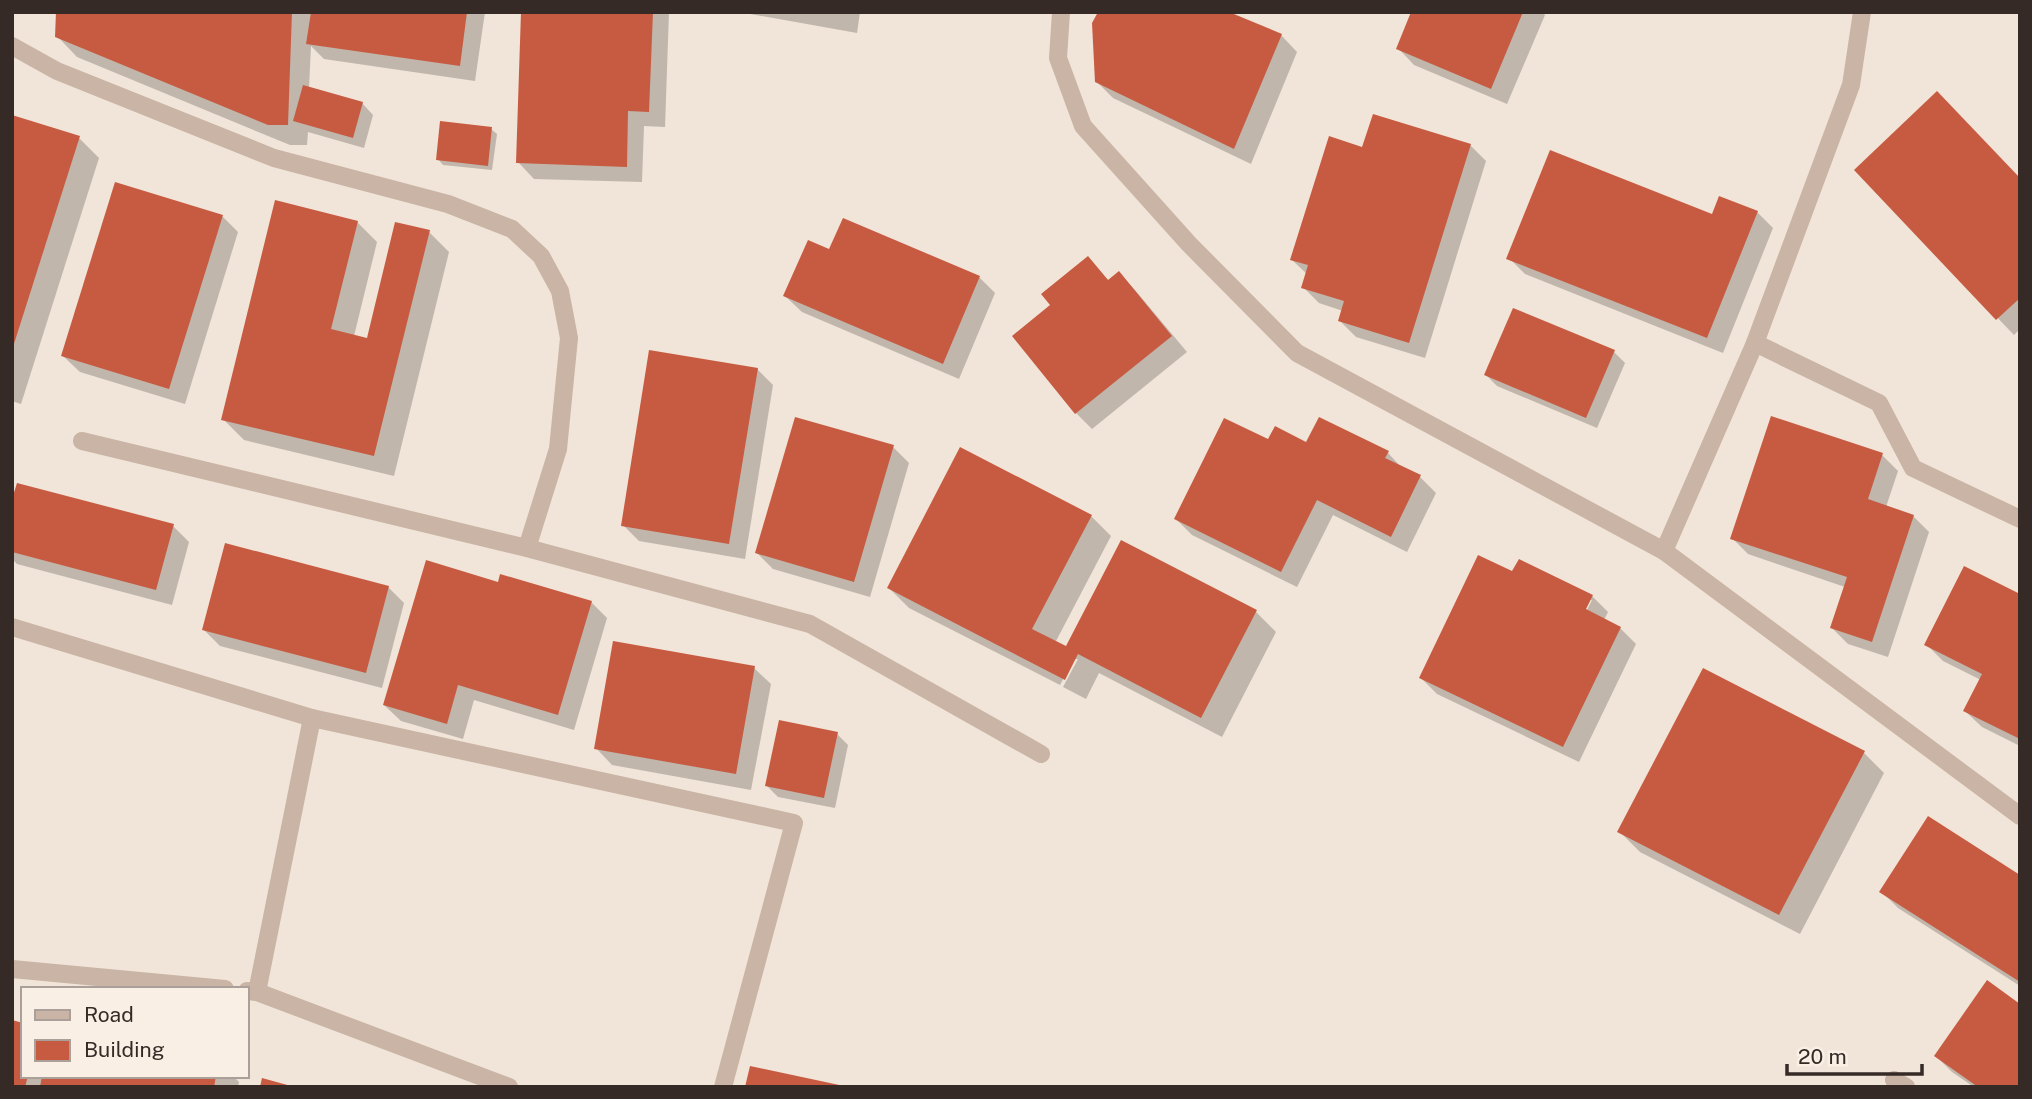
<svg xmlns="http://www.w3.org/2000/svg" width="2032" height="1099" font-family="'Public Sans',sans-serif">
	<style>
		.shadow { fill: #0003; fill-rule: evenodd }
		.building { fill: #c75b41 }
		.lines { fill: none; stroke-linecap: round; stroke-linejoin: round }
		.minor { stroke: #c9b4a5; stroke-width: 18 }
	</style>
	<rect width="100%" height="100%" fill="#f1e4d8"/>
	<g class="shadow">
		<path d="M58 12H485L475 81 324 59 311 46 309 88 362 103 373 115 364 148 308 132 307 145H290L77 57 57 36Z"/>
		<path d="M523 12H669L665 127 644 126 642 182 534 179 518 162Z"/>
		<path d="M739 12H860L857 33Z"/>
		<path d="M1413 12H1542L1545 15 1507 104 1414 65 1398 48Z"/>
		<path d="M1281 35 1297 52 1251 164 1113 98 1097 82Z"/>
		<path d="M12 117 79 138 99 158 21 404 12 401Z"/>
		<path d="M491 129 497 134 492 170 443 165 438 159Z"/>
		<path d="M1470 145 1486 161 1425 358 1356 337 1340 321 1343 311 1319 303 1303 287 1307 274 1292 260 1364 149Z"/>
		<path d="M1856 170 2020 180V329L2014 335Z"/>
		<path d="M1757 212 1773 228 1723 353 1525 274 1509 258Z"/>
		<path d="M222 216 238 232 185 404 80 372 63 356Z"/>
		<path d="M357 222 377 242 354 336 368 340 429 232 449 252 394 476 244 440 223 419Z"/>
		<path d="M830 251 979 277 995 293 959 379 802 312 785 296Z"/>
		<path d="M1088 258 1109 281 1119 274 1135 290 1187 352 1092 429 1076 413Z"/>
		<path d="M1614 352 1625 363 1597 428 1497 386 1486 375Z"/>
		<path d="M757 369 773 385 745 559 639 541 623 525Z"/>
		<path d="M1269 442 1388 453 1403 469 1420 477 1436 493 1407 552 1333 515 1297 587 1192 535 1176 519Z"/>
		<path d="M893 447 909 463 870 597 773 569 757 553Z"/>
		<path d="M1882 455 1898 471 1886 507 1913 516 1929 532 1888 657 1848 644 1832 628 1845 587 1748 554 1732 538Z"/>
		<path d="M12 506 173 526 189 542 172 605 17 564 12 559Z"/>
		<path d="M1091 516 1111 536 1055 643 1066 648 1256 612 1276 632 1222 737 1099 673 1086 699 1063 687 1078 659H1074L1060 685 909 608 889 588Z"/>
		<path d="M1513 574 1592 596 1608 612 1604 620 1620 628 1636 644 1579 762 1437 694 1421 678ZM1588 600H1592L1583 618Z"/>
		<path d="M499 584 591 602 607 618 574 730 474 700 463 739 401 721 384 705Z"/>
		<path d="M388 587 404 603 382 688 220 646 204 630Z"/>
		<path d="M2020 596V746L1982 727 1965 711 1981 680 1943 661 1927 645Z"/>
		<path d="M754 668 771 684 751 790 612 765 596 748Z"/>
		<path d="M837 734 848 745 835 808 778 797 767 786Z"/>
		<path d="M1864 753 1884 773 1800 934 1640 852 1620 832Z"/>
		<path d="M2020 877V986L1898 908 1881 891Z"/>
		<path d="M1936 1056 2020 1087H1974L1952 1072Z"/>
		<path d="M23 1076H233L239 1082 238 1087H12Z"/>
	</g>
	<g class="building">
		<path d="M56 12H292L288 125H268L55 37Z"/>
		<path d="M311 12H467L460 66 306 44Z"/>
		<path d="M521 12H653L649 112 628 111 627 167 516 163Z"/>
		<path d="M1098 12H1229L1282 34 1234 149 1095 82 1092 23Z"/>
		<path d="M1411 12H1523L1491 89 1396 49Z"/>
		<path d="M303 85 363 102 353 138 293 121Z"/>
		<path d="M1937 91 2020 178V298L1996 320 1854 170Z"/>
		<path d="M1373 114 1471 144 1409 343 1338 321 1344 301 1301 288 1308 265 1290 260 1329 136 1362 147Z"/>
		<path d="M12 115 80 136 13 347H12Z"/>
		<path d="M440 121 492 127 488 166 436 160Z"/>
		<path d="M1550 150 1712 214 1719 196 1758 211 1707 338 1506 259Z"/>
		<path d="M115 182 223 215 169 389 61 356Z"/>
		<path d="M275 200 358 221 331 329 367 338 395 222 430 230 374 456 221 420Z"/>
		<path d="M843 218 980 276 943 364 783 296 808 240 829 249Z"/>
		<path d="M1088 256 1108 280 1119 271 1172 336 1075 414 1012 336 1050 305 1041 294Z"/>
		<path d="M1513 308 1615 350 1586 418 1484 375Z"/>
		<path d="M649 350 758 368 729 544 621 526Z"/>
		<path d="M1771 416 1883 453 1868 499 1914 515 1872 642 1830 628 1847 577 1730 539Z"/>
		<path d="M795 417 894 445 854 582 755 553Z"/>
		<path d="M1319 417 1389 451 1385 458 1421 475 1391 537 1317 500 1281 572 1174 519 1224 418 1268 439 1275 426 1306 442Z"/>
		<path d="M960 447 1092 515 1032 629 1066 646 1121 540 1257 610 1201 718 1078 654 1065 680 887 588Z"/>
		<path d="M17 483 174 524 156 590 12 552V499Z"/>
		<path d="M225 543 389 586 366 673 202 630Z"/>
		<path d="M1478 555 1512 571 1519 559 1593 595 1586 609 1621 627 1563 747 1419 678Z"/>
		<path d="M426 560 498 582 500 574 592 601 558 715 458 685 447 724 383 705Z"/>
		<path d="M1964 566 2020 594V739L1963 711 1982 674 1924 645Z"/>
		<path d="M613 641 755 666 736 774 594 749Z"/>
		<path d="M1703 668 1865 751 1779 915 1617 832Z"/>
		<path d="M779 720 838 732 824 798 765 786Z"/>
		<path d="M1928 816 2020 875V982L1879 892Z"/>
		<path d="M1987 980 2020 1004V1087H1978L1934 1056Z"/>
		<path d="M12 1020 23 1023V1076H28L25 1087H12Z"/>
		<path d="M750 1066 844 1086V1087H745Z"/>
		<path d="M42 1076H216L214 1087H40Z"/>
		<path d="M262 1078 291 1086V1087H260Z"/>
	</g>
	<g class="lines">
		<g class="minor">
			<path d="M1061 12 1058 58 1083 126 1189 244 1297 353 1664 551 2020 816"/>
			<path d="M12 46 57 71 274 158 448 204 512 229 541 256 560 291 569 338 558 449 527 548 810 624 1041 754"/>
			<path d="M1755 343 1879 403 1913 468 2020 519"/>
			<path d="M82 441 527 548"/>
			<path d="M1664 551 1755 343 1851 85 1862 12"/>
			<path d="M12 627 312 718 794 823 723 1087"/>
			<path d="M12 969 225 989"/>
			<path d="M247 991 257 992 509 1087"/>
			<path d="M257 992 312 718"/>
			<path d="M1894 1080 1906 1087"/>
		</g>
	</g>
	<rect width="2032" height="1099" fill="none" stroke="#352a26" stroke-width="28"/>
	<rect x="21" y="987" width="228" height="91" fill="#f9efe5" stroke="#aba099" stroke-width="2"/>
	<rect x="35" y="1010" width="35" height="10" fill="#c9b4a5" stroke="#aba099" stroke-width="2"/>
	<text x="84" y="1022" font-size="21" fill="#352a26">Road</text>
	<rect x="35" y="1040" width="35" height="21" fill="#c75b41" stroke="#aba099" stroke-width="2"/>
	<text x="84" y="1057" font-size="21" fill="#352a26">Building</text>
	<path d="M1787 1064v10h135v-10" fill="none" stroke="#352a26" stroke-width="3.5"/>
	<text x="1798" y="1064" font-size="21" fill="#352a26" stroke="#f9efe5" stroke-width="5" paint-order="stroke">20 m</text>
</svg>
